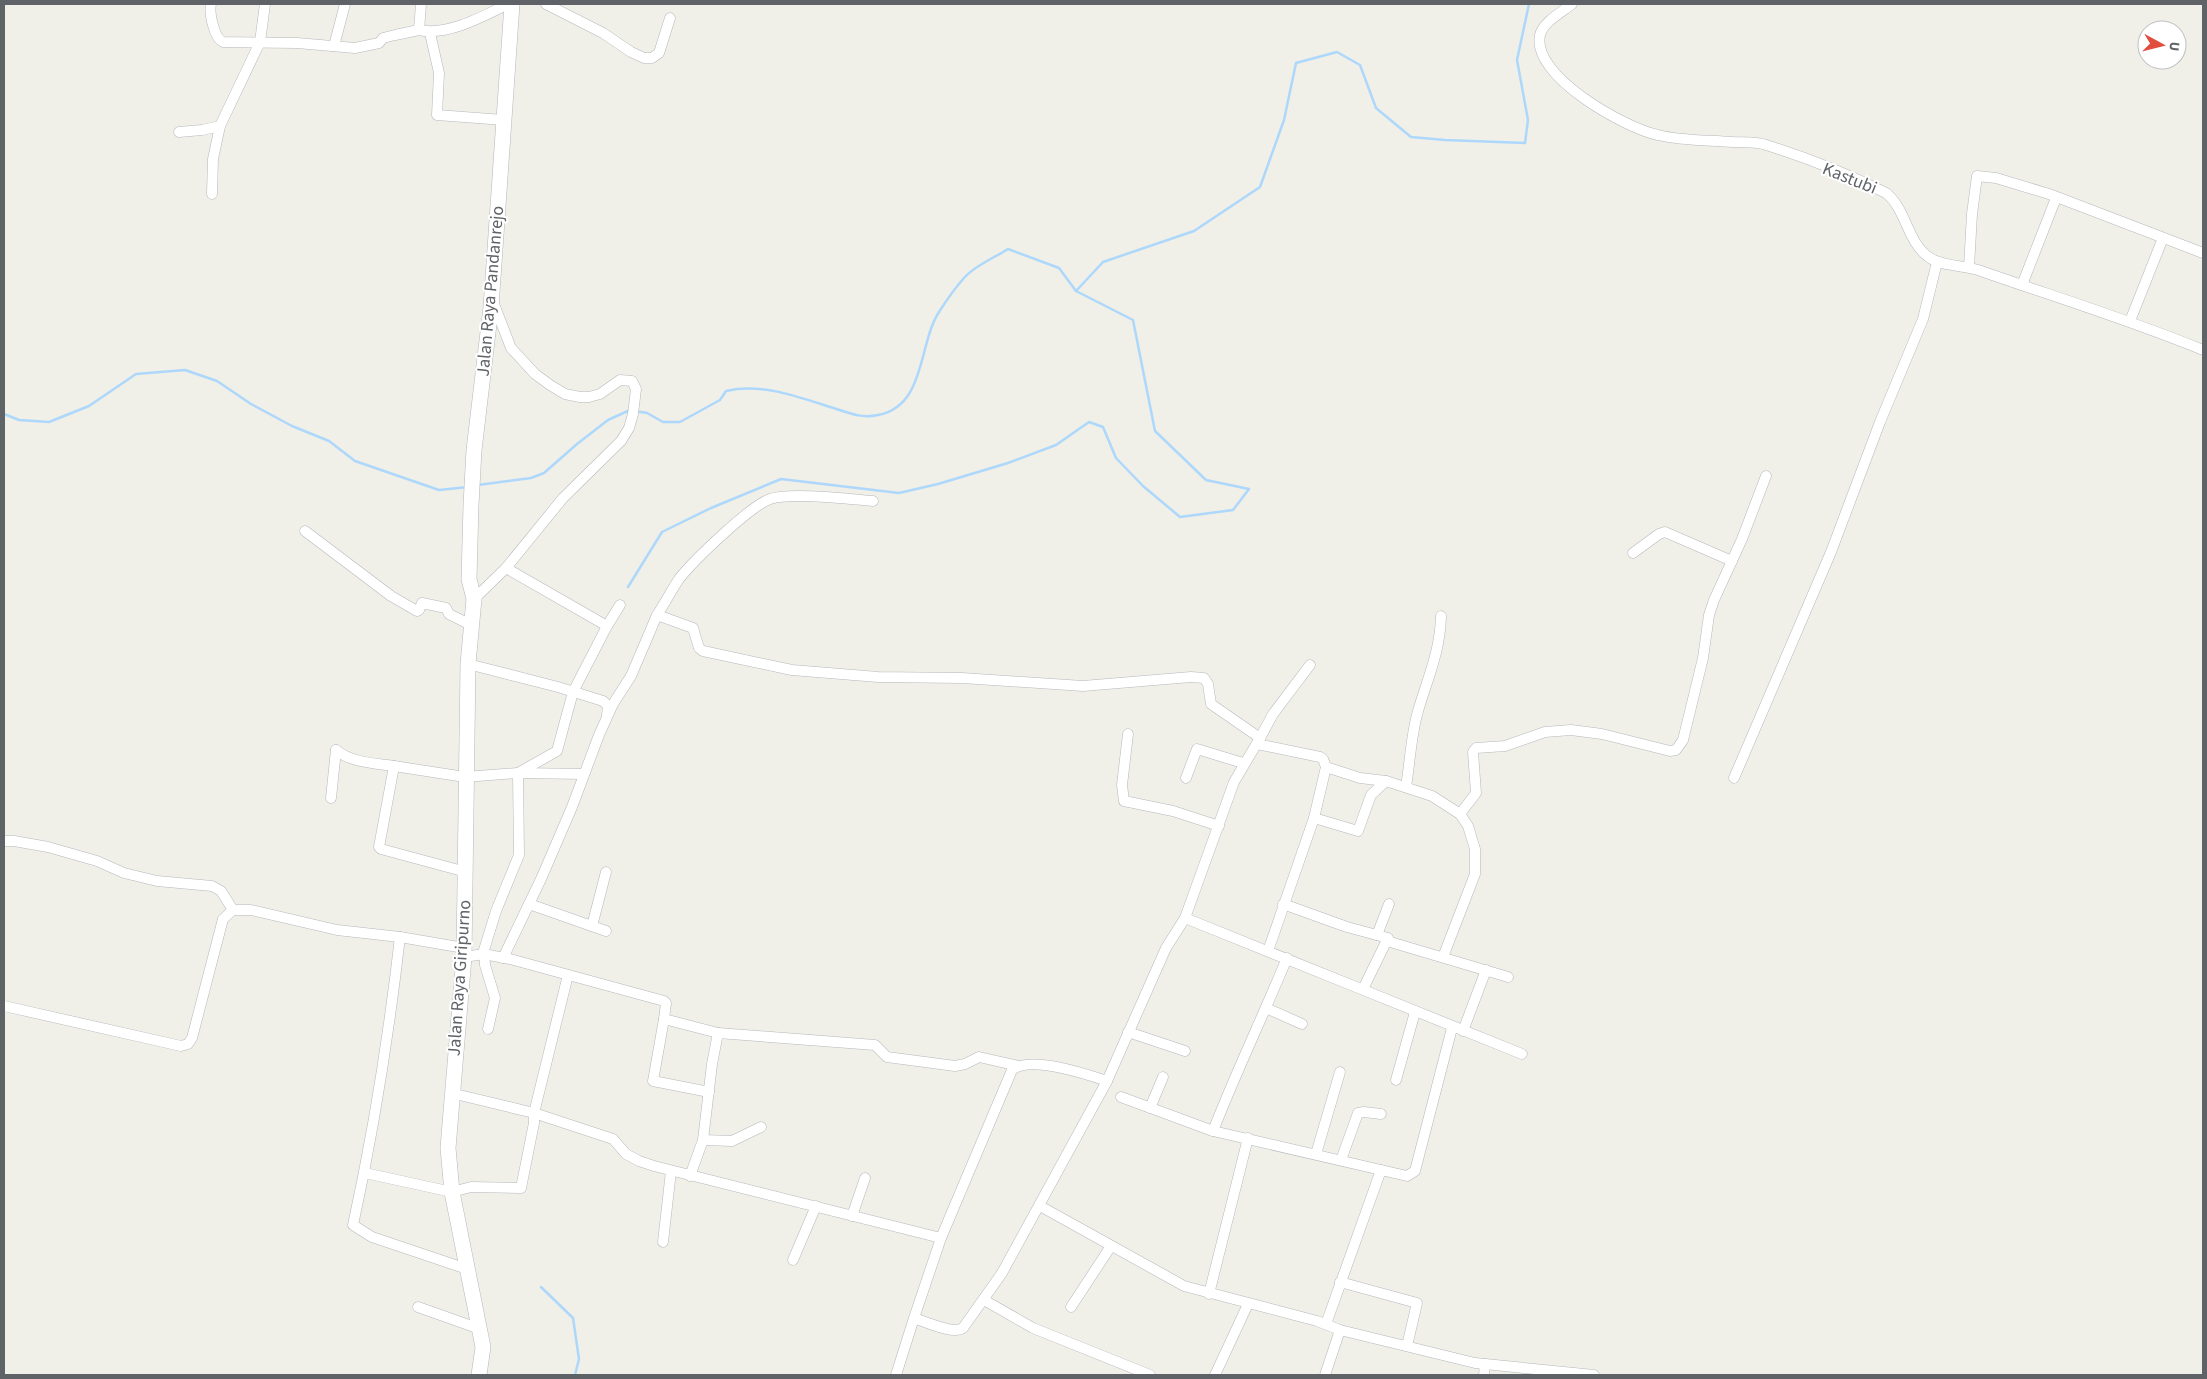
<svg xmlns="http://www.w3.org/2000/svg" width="2207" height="1379" font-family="'Source Sans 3',sans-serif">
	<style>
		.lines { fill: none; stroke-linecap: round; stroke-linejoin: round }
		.stream { stroke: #add8fb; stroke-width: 2.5 }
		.minor-casing { stroke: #b5b8bb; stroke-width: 11 }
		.secondary-casing { stroke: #b4b7bb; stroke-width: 16 }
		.minor { stroke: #fff; stroke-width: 10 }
		.secondary { stroke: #fff; stroke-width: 15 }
		.labels { text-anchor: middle; stroke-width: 4; stroke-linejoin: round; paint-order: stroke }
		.street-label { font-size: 18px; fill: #5f6367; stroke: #fff }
	</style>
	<rect width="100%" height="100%" fill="#f0efe8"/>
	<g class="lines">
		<g class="stream">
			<path d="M635 411 647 413 663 422H680L720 400 726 391C761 383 796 396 830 407 847 412 860 419 878 415 926 406 918 344 939 312 946 301 955 288 964 278 974 266 994 258 1008 249L1059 268 1076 291"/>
			<path d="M4 414 19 420 49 422 89 406 136 374 185 370 217 381 251 404 292 426 329 441 355 461 439 490 468 487"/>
			<path d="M478 485 531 478 544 473 577 444 608 420 630 410"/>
			<path d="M628 587 662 532 711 508 781 479 899 493 938 484 1008 463 1056 445 1089 422 1103 427 1116 458 1143 486 1180 517 1233 510 1249 489 1206 480 1155 431 1133 320 1076 291 1103 262 1194 231 1260 187 1284 120 1296 63 1337 52 1360 65 1376 108 1411 137 1445 140 1525 143 1528 120 1517 60 1529 4"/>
			<path d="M541 1287 573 1318 579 1359 575 1375"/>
		</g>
		<defs>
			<g id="minor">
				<path d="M211 4C209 13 214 38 223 42L297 43 355 48 379 43 383 38 395 35 419 30"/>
				<path d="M421 4 419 30C447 36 482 17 508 4"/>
				<path d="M546 4 603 33 631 52 644 58H652L659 53 670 18"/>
				<path d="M1572 4C1562 12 1543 22 1540 35 1531 76 1625 128 1658 135 1682 141 1708 140 1733 142 1743 142 1754 142 1763 144 1802 156 1850 175 1886 193 1907 210 1907 243 1930 258 1944 267 1965 265 1981 271 2055 297 2130 320 2203 350"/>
				<path d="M430 33 439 73 437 115 504 120"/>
				<path d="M334 46 345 4"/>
				<path d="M179 132 202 130 220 126"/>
				<path d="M212 194 213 159 220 126 260 42 265 4"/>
				<path d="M1969 267 1972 214 1977 176 1996 178 2049 194 2203 253"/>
				<path d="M2022 285 2056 198"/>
				<path d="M2130 321 2163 238"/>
				<path d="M305 531 391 596 417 611 419 610 422 603 446 608 449 614 471 625"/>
				<path d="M1633 553 1659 534 1665 532 1732 561"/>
				<path d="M474 599 506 568 563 498 621 441 629 428 633 414 636 389 632 381 620 380 600 394 589 397H580L565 394 550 385 535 374 511 348 492 299"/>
				<path d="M657 615C665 603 671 591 679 579 693 561 750 506 770 499 790 492 849 499 873 501"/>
				<path d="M607 626 620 605"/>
				<path d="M468 664 558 687 603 701 608 706 607 715"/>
				<path d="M1128 734 1122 785 1124 801 1173 811 1219 826"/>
				<path d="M1260 738 1273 714 1310 665"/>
				<path d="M1257 744 1320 757 1323 759 1326 767 1314 818 1268 951"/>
				<path d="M336 750C352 763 374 763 394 766"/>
				<path d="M1326 767 1360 778 1386 781 1432 796 1460 814 1468 826 1475 849V874L1443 957"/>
				<path d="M1186 778 1197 749 1243 763"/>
				<path d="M1734 778 1831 552 1880 422 1923 319 1937 262"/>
				<path d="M1406 787C1410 762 1411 735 1418 711 1428 677 1440 652 1441 616"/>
				<path d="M331 798 336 750"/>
				<path d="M1460 814 1476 793 1473 752 1476 748 1505 746 1545 732 1571 730 1602 734 1670 751 1676 750 1683 740 1703 658 1709 615 1714 600 1742 539 1766 476"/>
				<path d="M1314 818 1358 831 1371 795 1386 781"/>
				<path d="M4 841H14L48 847 97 861 124 873 157 881 212 886 221 891 233 910"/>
				<path d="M466 872 381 849 379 847 394 766 465 777 518 773 584 774"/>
				<path d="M529 904 606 931"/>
				<path d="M1283 904 1347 927 1388 938 1363 989"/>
				<path d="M592 926 606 872"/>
				<path d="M1377 935 1389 904"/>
				<path d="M400 937C389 1033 374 1129 353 1225L372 1237 467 1269"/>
				<path d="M1387 941 1508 977"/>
				<path d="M464 957 484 954 510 959 664 1001 666 1003 664 1019 718 1033"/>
				<path d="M503 958 541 879 572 807 599 735 613 704 631 676 657 615 693 628 699 648 703 651 792 670 878 677 962 678 1083 686 1191 677 1204 678 1208 684 1211 704 1260 738 1234 782 1185 918"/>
				<path d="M4 1006 181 1046 188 1044 192 1038 223 919 233 910H251L337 930 400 937 464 948"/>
				<path d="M1266 1008 1302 1024"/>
				<path d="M664 1019 653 1081 709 1092"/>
				<path d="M488 1029 495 998 485 965 484 950 496 911 519 855 518 773 557 751 573 692 607 626 506 568"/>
				<path d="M1463 1031 1486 970"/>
				<path d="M1128 1032 1185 1051"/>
				<path d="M1396 1080 1415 1012"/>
				<path d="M1107 1081 1166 948 1185 918C1298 963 1409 1009 1522 1054"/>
				<path d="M451 1093 534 1113 613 1139 626 1154 639 1161 654 1166 941 1238"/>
				<path d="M1121 1097 1213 1131 1381 1170 1326 1324"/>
				<path d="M1150 1108 1163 1077"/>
				<path d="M1213 1131C1236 1072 1263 1016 1287 958"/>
				<path d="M703 1140 732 1141 761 1127"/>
				<path d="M1316 1154 1340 1072"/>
				<path d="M1341 1160 1358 1113 1364 1112 1381 1114"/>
				<path d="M1381 1170 1407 1176 1415 1171 1452 1028"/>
				<path d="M365 1173 452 1192 471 1187 521 1188 534 1123V1113L568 975"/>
				<path d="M690 1176 703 1140 712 1064 718 1033 875 1045 887 1057 955 1066 965 1064 979 1057 1018 1066"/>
				<path d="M1040 1206 1184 1286 1317 1321 1340 1330 1475 1363 1594 1375"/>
				<path d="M852 1216 865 1178"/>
				<path d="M663 1242 671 1171"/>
				<path d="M793 1260 816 1206"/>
				<path d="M1340 1282 1417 1303 1407 1346"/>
				<path d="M1209 1294 1248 1138"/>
				<path d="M984 1300 1033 1328 1150 1375"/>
				<path d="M418 1307 480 1329"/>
				<path d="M1071 1307 1111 1246"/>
				<path d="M896 1375 914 1318C926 1322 954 1335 963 1328L1002 1273 1107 1081C1086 1074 1030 1055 1012 1070L941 1238 914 1318"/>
				<path d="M1215 1375 1248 1304"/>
				<path d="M1325 1375 1340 1330"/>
				<path d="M1484 1375 1485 1364"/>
			</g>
			<path id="secondary" d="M479 1375 483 1347 452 1192 448 1148 464 957 468 664 474 599 469 579 471 505 474 450 491 307 512 4"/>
		</defs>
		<use href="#minor" class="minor-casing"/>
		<use href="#secondary" class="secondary-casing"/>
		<use href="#minor" class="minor"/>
		<use href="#secondary" class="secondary"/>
	</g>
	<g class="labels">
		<g class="street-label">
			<text transform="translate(1850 178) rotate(22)" y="6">Kastubi</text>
			<text transform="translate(490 291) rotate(-85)" y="6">Jalan Raya Pandanrejo</text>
			<text transform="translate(459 978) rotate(-86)" y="6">Jalan Raya Giripurno</text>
		</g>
	</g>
	<rect width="2207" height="1379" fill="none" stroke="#5f6367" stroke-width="10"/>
	<g transform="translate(2162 45) rotate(97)"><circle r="24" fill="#ffffff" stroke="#bfc1c2"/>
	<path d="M0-4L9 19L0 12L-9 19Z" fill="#e24c3d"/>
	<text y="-8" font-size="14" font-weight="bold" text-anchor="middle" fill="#5f6367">U</text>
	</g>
</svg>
